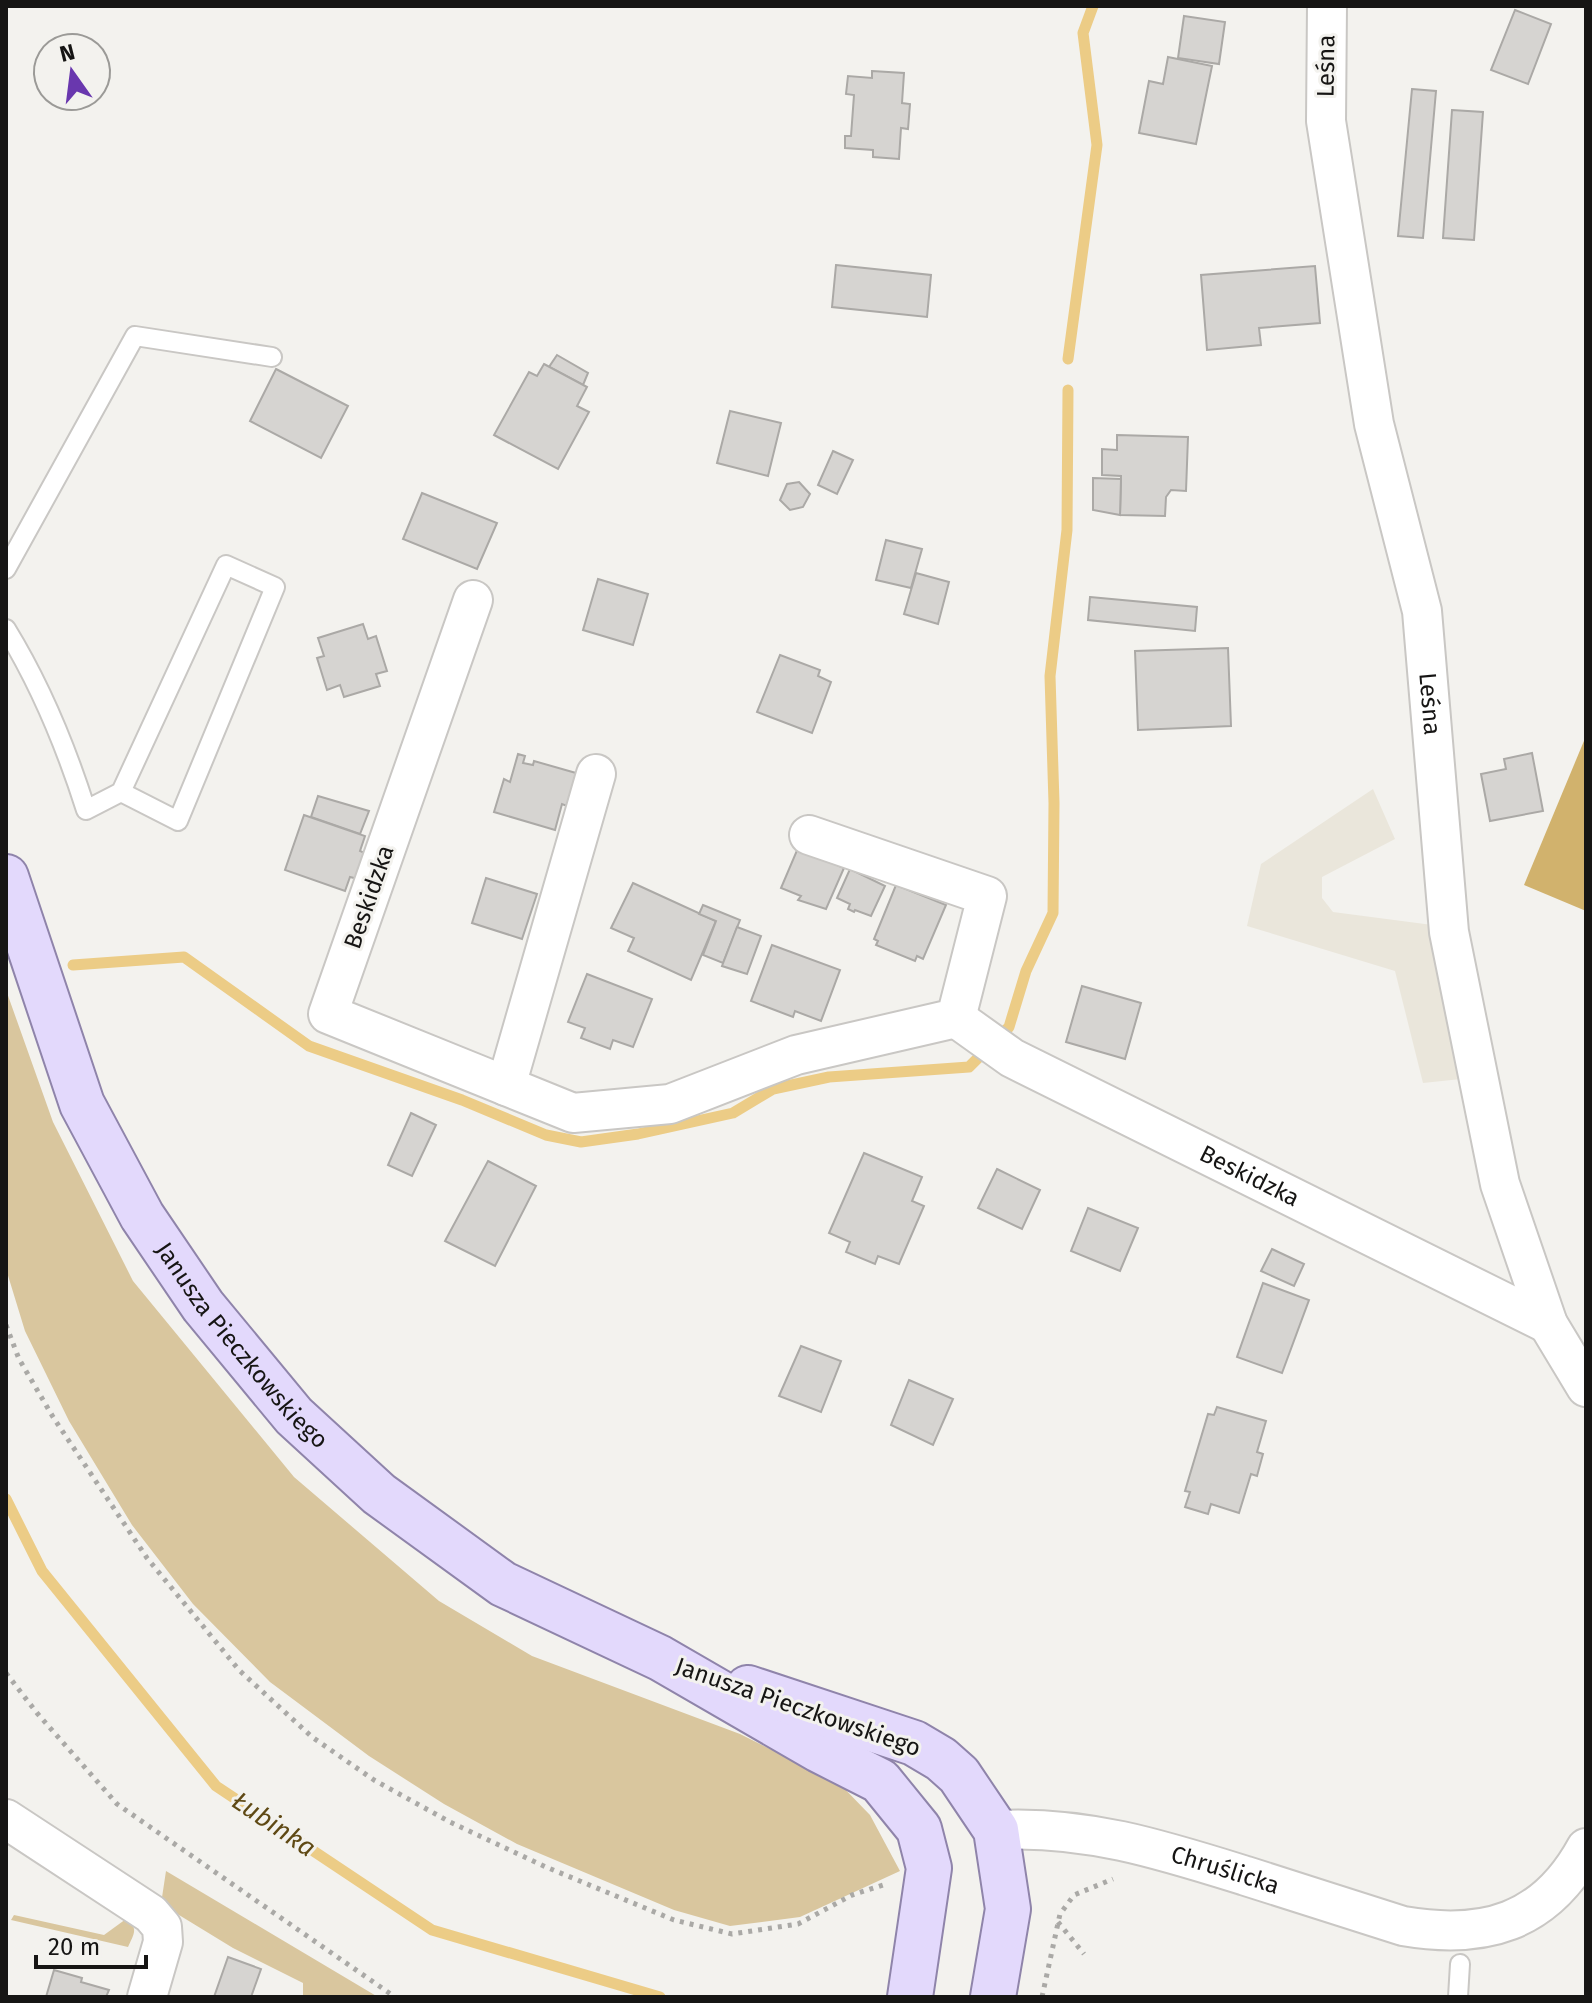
<svg xmlns="http://www.w3.org/2000/svg" width="1592" height="2003" font-family="'Fira Sans',sans-serif">
	<style>
		.built { fill: #eae6db }
		.green { fill: #d9c69e }
		.forest { fill: #d1b26d }
		.lines { fill: none; stroke-linecap: round; stroke-linejoin: round }
		.stream { stroke: #eccc86; stroke-width: 11 }
		.building { fill: #d6d4d1; stroke: #aba9a6; stroke-width: 2 }
		.lane-casing { stroke: #c9c7c4; stroke-width: 22 }
		.street-casing { stroke: #c9c7c4; stroke-width: 42 }
		.primary-casing { stroke: #8f84aa; stroke-width: 48 }
		.path { stroke: #aaa9a6; stroke-width: 5; stroke-dasharray: 4 6; stroke-linecap: butt }
		.lane { stroke: #fff; stroke-width: 18 }
		.street { stroke: #fff; stroke-width: 38 }
		.primary { stroke: #e3d9fc; stroke-width: 44 }
		.labels { text-anchor: middle; stroke-width: 6; stroke-linejoin: round; paint-order: stroke }
		.street-label { font-size: 24px; fill: #161514; stroke: #f3f2ee }
		.water-label { font-size: 26px; font-style: italic; fill: #5f4914; stroke: #f3f2ee }
	</style>
	<rect width="100%" height="100%" fill="#f3f2ee"/>
	<path class="built" d="M1373 789 1395 839 1322 877V898L1333 912 1440 926 1461 1079 1423 1083 1395 971 1247 926 1261 864Z"/>
	<g class="green">
		<path d="M6 990 53 1122 133 1281 294 1477 439 1601 532 1656 740 1734 839 1783 870 1815 900 1871 800 1917 730 1926 674 1910 517 1844 444 1804 369 1756 270 1682 193 1604 132 1525 69 1421 25 1331 6 1269Z"/>
		<path d="M166 1871 378 1997H303V1983L233 1948 161 1904Z"/>
		<path d="M14 1915 104 1935 126 1919C139 1928 134 1934 128 1947L11 1920Z"/>
	</g>
	<path class="forest" d="M1586 736V911L1524 885Z"/>
	<g class="lines">
		<g class="stream">
			<path d="M1068 359 1097 145 1083 33 1093 6"/>
			<path d="M73 965 184 957 309 1046 462 1100 546 1135 581 1142 638 1134 733 1113 773 1089 829 1077 969 1067 1009 1027 1026 971 1053 913 1054 803 1050 676 1067 530 1068 390"/>
			<path d="M6 1499 42 1571 216 1786 432 1930 660 1997"/>
		</g>
	</g>
	<g class="building">
		<path d="M1515 10 1551 24 1528 84 1491 70Z"/>
		<path d="M1184 16 1225 22 1219 64 1178 58Z"/>
		<path d="M1168 57 1212 66 1196 144 1139 133 1149 81 1163 84Z"/>
		<path d="M872 71 904 73 902 103 910 104 908 129 901 128 899 159 873 157V150L845 148V136H851L854 95 846 94 848 76 872 78Z"/>
		<path d="M1412 89 1436 91 1423 238 1398 236Z"/>
		<path d="M1452 110 1483 112 1474 240 1443 238Z"/>
		<path d="M836 265 931 275 927 317 832 307Z"/>
		<path d="M1315 266 1320 323 1259 328 1261 345 1207 350 1201 275Z"/>
		<path d="M557 355 588 373 583 385 549 367Z"/>
		<path d="M544 364 587 387 577 406 589 412 558 469 494 435 529 372 537 376Z"/>
		<path d="M276 369 348 406 321 458 250 421Z"/>
		<path d="M730 411 781 423 768 476 717 463Z"/>
		<path d="M1117 435 1188 437 1186 491 1171 490 1166 497 1165 516 1120 515 1121 476 1102 475V449L1117 450Z"/>
		<path d="M833 451 853 460 837 494 818 485Z"/>
		<path d="M1093 478 1121 479 1120 515 1093 510Z"/>
		<path d="M799 482 810 494 803 507 790 510 780 500 787 484Z"/>
		<path d="M422 493 497 523 477 569 403 539Z"/>
		<path d="M886 540 922 549 911 588 876 580Z"/>
		<path d="M916 573 949 582 938 624 904 614Z"/>
		<path d="M598 579 648 594 633 645 583 630Z"/>
		<path d="M1090 597 1197 607 1195 631 1088 620Z"/>
		<path d="M363 624 368 639 376 636 387 671 376 674 380 686 344 697 340 685 327 690 317 658 324 656 318 638Z"/>
		<path d="M1228 648 1231 726 1138 730 1135 651Z"/>
		<path d="M780 655 820 670 818 676 831 682 812 733 757 712Z"/>
		<path d="M1532 753 1543 811 1490 821 1481 774 1506 769 1504 759Z"/>
		<path d="M518 754 525 756 523 763 533 765 534 761 576 773 567 806 562 804 555 830 494 812 504 779 510 782Z"/>
		<path d="M318 796 369 811 360 834 311 817Z"/>
		<path d="M304 815 365 836 360 851 367 854 358 879 350 877 345 891 285 870Z"/>
		<path d="M798 848 844 868 826 909 798 900 801 896 781 888Z"/>
		<path d="M850 869 885 886 871 916 855 910 854 912 848 909 850 904 837 898Z"/>
		<path d="M486 878 537 894 522 939 472 923Z"/>
		<path d="M633 883 716 921 691 980 628 951 634 938 611 928Z"/>
		<path d="M896 885 946 905 923 959 917 956 915 961 876 945 878 941 874 939Z"/>
		<path d="M703 905 740 920 723 963 703 955 716 921 699 914Z"/>
		<path d="M737 927 761 936 747 974 722 966Z"/>
		<path d="M772 945 840 970 821 1021 795 1011 793 1017 751 1001Z"/>
		<path d="M587 974 652 999 633 1047 613 1040 610 1049 581 1038 585 1028 568 1022Z"/>
		<path d="M1082 986 1141 1003 1125 1059 1066 1042Z"/>
		<path d="M411 1113 436 1125 412 1176 388 1165Z"/>
		<path d="M864 1153 922 1177 912 1201 924 1206 899 1264 878 1256 875 1264 846 1252 850 1242 829 1233Z"/>
		<path d="M488 1161 536 1186 495 1266 445 1241Z"/>
		<path d="M997 1169 1040 1190 1022 1229 978 1208Z"/>
		<path d="M1088 1208 1138 1228 1120 1271 1071 1251Z"/>
		<path d="M1272 1249 1304 1264 1294 1286 1261 1271Z"/>
		<path d="M1263 1283 1309 1300 1282 1373 1237 1357Z"/>
		<path d="M801 1346 841 1361 821 1412 779 1396Z"/>
		<path d="M909 1380 953 1399 933 1445 891 1425Z"/>
		<path d="M1217 1407 1266 1421 1257 1452 1263 1454 1257 1476 1251 1474 1239 1513 1211 1504 1208 1514 1185 1507 1190 1492 1185 1491 1208 1414 1214 1415Z"/>
		<path d="M228 1957 261 1969 251 1997H214Z"/>
		<path d="M54 1970 82 1978 81 1982 109 1990 106 1997H46Z"/>
	</g>
	<g class="lines">
		<defs>
			<g id="lane">
				<path d="M6 569 135 336 272 357"/>
				<path d="M6 629C41 686 66 747 86 810L121 792 226 565 275 587 178 821 121 792"/>
				<path d="M1458 1997 1460 1964"/>
			</g>
			<g id="street">
				<path id="s1" d="M1327 6 1326 121 1374 424 1422 611 1449 932 1500 1184 1548 1324 1586 1387"/>
				<path d="M473 600 328 1014 573 1113 670 1104 796 1055 956 1018 987 896 809 835"/>
				<path id="s2" d="M956 1018 1012 1058 1548 1324"/>
				<path d="M506 1086 596 774"/>
				<path d="M6 1819 151 1914 162 1927 163 1942 147 1997"/>
				<path id="s3" d="M996 1830C1085 1825 1163 1850 1246 1876 1298 1893 1351 1909 1403 1926 1484 1940 1545 1923 1586 1848"/>
			</g>
			<g id="primary">
				<path id="s4" d="M6 877 82 1104 142 1216 203 1306 294 1416 379 1494 503 1584 660 1658 819 1750 880 1781 919 1829 929 1868 910 1997"/>
				<path d="M748 1688 914 1743 941 1759 959 1775 996 1830 1008 1909 993 1997"/>
			</g>
		</defs>
		<use href="#lane" class="lane-casing"/>
		<use href="#street" class="street-casing"/>
		<use href="#primary" class="primary-casing"/>
		<g class="path">
			<path d="M6 1325 19 1359 53 1417 147 1558 239 1670 312 1737 374 1780 450 1822 546 1867 674 1920 732 1934 798 1924 852 1895 886 1884"/>
			<path d="M6 1673 37 1713 117 1804 395 1997"/>
			<path d="M1058 1922 1084 1954"/>
			<path d="M1042 1997 1060 1914 1074 1895 1113 1879"/>
		</g>
		<use href="#lane" class="lane"/>
		<use href="#street" class="street"/>
		<use href="#primary" class="primary"/>
	</g>
	<g class="labels">
		<g class="street-label">
			<text transform="translate(1326 66) rotate(-89)" y="8">Leśna</text>
			<text dy="8" stroke="none"><textPath href="#s1" startOffset="708">Leśna</textPath></text>
			<text transform="translate(369 897) rotate(-71)" y="8">Beskidzka</text>
			<text dy="8" stroke="none"><textPath href="#s2" startOffset="334">Beskidzka</textPath></text>
			<text dy="8" stroke="none"><textPath href="#s4" startOffset="530">Janusza Pieczkowskiego</textPath></text>
			<text transform="translate(798 1707) rotate(19)" y="8">Janusza Pieczkowskiego</text>
			<text dy="8" stroke="none"><textPath href="#s3" startOffset="234">Chruślicka</textPath></text>
		</g>
		<g class="water-label">
			<text transform="translate(274 1824) rotate(34)" y="9">Łubinka</text>
		</g>
	</g>
	<rect width="1592" height="2003" fill="none" stroke="#161514" stroke-width="16"/>
	<g transform="translate(72 72) rotate(346)"><circle r="38" fill="#f3f2ee" stroke="#9b9a97" stroke-width="2"/>
	<path d="M0-6L14 30L0 20L-14 30Z" fill="#6937ae"/>
	<text y="-12" font-size="22" font-weight="bold" text-anchor="middle" fill="#161514">N</text>
	</g>
	<path d="M36 1955v12h110v-12" fill="none" stroke="#161514" stroke-width="4"/>
	<text x="48" y="1955" font-size="24" fill="#161514" stroke="#f3f2ee" stroke-width="6" paint-order="stroke">20 m</text>
</svg>
